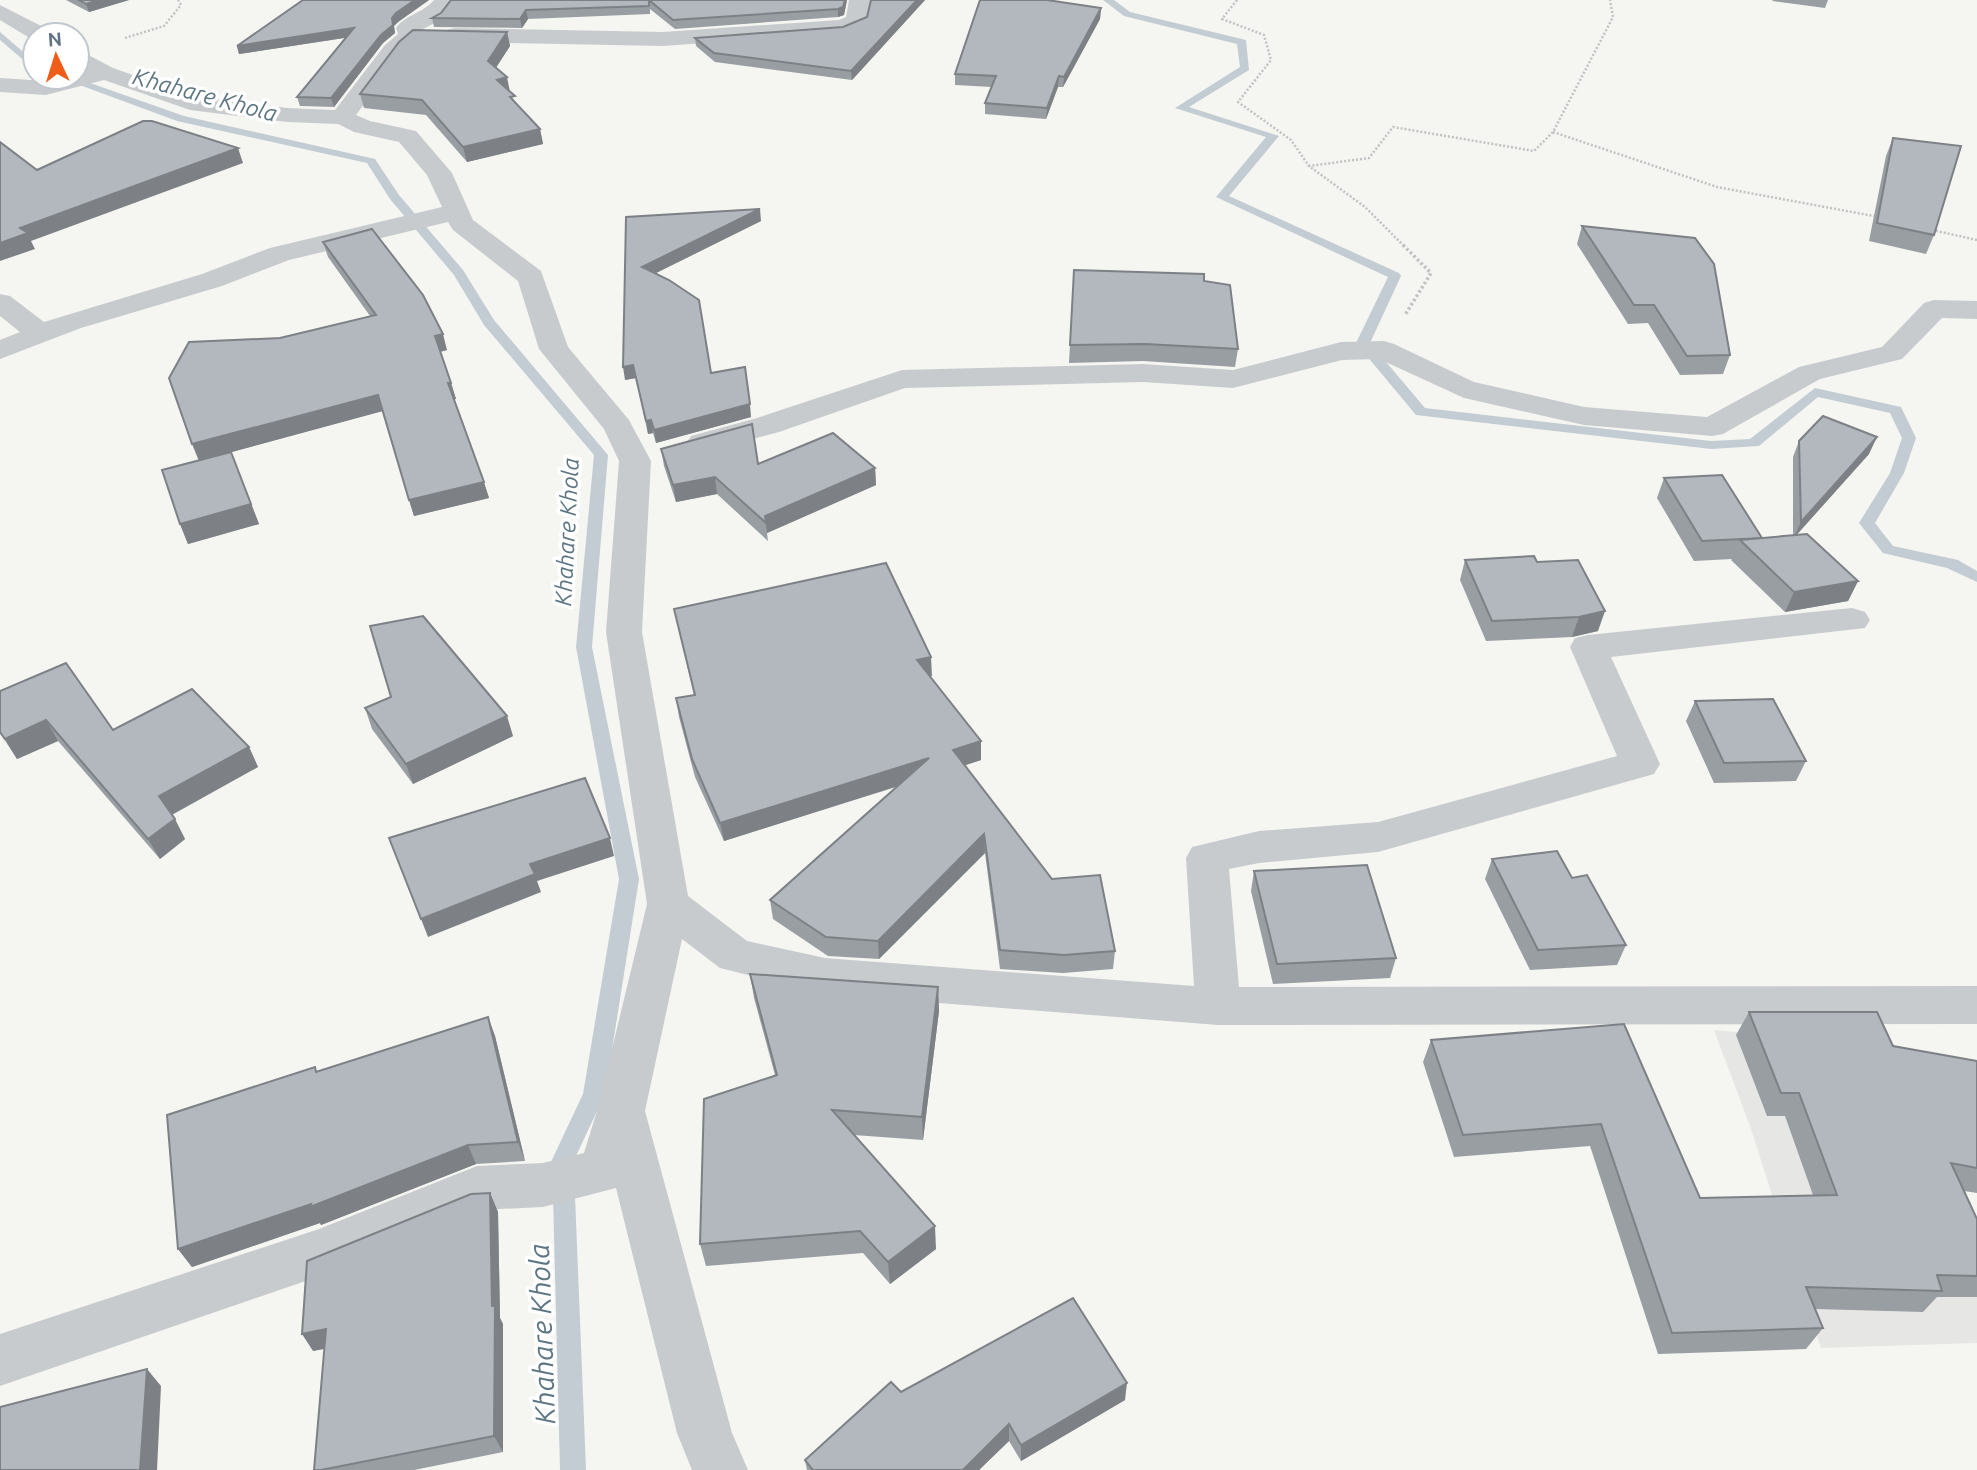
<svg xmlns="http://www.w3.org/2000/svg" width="1977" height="1470" font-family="Ubuntu,sans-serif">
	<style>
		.built { fill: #e6e7e5 }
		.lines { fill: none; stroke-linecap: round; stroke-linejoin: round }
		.stream { fill: #c3ccd2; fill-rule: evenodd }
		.path-far1 { stroke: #c0c2c4; stroke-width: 2.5; stroke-dasharray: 2 2; stroke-linecap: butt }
		.path { stroke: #c0c2c4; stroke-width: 3.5; stroke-dasharray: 2.5 2.5; stroke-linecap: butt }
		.minor { fill: #c8cbce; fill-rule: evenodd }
		.wall { fill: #999ea3 }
		.shaded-wall { fill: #7d8185 }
		.building { fill: #b2b8be; stroke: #7d8185; stroke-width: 2 }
		.labels { text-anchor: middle; stroke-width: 7; stroke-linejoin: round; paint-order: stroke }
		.water-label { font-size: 23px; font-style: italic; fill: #5e7582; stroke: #fff }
		.near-water-label { font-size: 28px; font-style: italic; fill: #5e7582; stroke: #fff }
	</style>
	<rect width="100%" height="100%" fill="#f5f6f2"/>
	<path class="built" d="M1714 1030 1890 1045 1977 1227V1343L1821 1348 1750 1126Z"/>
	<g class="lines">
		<g class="stream">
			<path d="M1103 0H1114L1130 12 1246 40 1249 70 1189 107 1279 136 1229 196 1399 273 1401 276 1370 343 1425 408 1711 441 1750 439 1815 388 1901 407 1916 438 1904 473 1875 523 1893 546 1958 560 1977 571V582L1947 568 1883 553 1859 523 1890 473 1902 438 1890 413 1818 397 1759 446 1711 449 1416 415 1356 343 1388 277 1216 197 1266 137 1175 108 1240 67 1237 44 1124 16Z"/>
			<path d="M0 32 35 62V70L0 40Z"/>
			<path d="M58 77H73L184 116 375 159 399 195 463 270 494 320 608 455 592 647 639 879 605 1094 569 1171 561 1174 553 1171 550 1164 583 1094 619 879 576 647 594 455 484 325 454 275 390 199 367 163 177 121Z"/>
			<path d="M564 1186 572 1189 575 1196 586 1470H560L553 1196 556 1189Z"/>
		</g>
		<g class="path-far1">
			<path d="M1237 0 1222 19 1264 35 1271 60 1238 102 1291 140 1309 166"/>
			<path d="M125 38 164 26 181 5 178 0"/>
			<path d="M1553 132 1717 187 1879 217"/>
			<path d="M1932 230 1977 240"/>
			<path d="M1404 246 1365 207 1309 166 1369 158 1393 127 1534 151 1553 132 1613 17 1610 0"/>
		</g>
		<path class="path" d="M1403 245 1431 273 1405 315"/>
		<g class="minor">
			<path d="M434 0H456L441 20 419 31 420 35 401 55 356 115 370 121 416 131 452 173 473 220 541 271 568 347 629 420 651 461 642 632 688 896 747 941 825 958 1194 986 1186 858 1192 847 1259 831 1378 822 1617 756 1570 647 1575 638 1588 635 1852 608 1865 612 1870 620 1865 628 1611 657 1660 764 1654 774 1378 852 1259 863 1229 869 1239 987 1977 986V1024L1218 1025 825 994 720 968 682 939 645 1111 732 1433 748 1470H692L677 1433 616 1188 543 1207 479 1210 323 1275 0 1386V1334L319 1229 477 1166 543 1163 584 1153 597 1111 647 904 606 632 619 461 604 429 539 349 518 281 453 230 448 222 289 260 222 286 81 328 0 359V340L20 332 0 316V294L10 296 44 322 202 274 270 248 442 207 427 175 399 142 354 132 338 124 287 122 190 110 104 80 46 95 0 92V78L46 81 77 77V73L86 71 77 66V49L113 68 194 96 287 108 335 110 385 45 398 34 396 28C405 15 423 13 434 0Z"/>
			<path d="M849 0H871C863 22 871 26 843 33L663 46 455 42 447 40 444 35 447 30 455 28 663 32 839 20 846 17Z"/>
			<path d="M0 5 49 30 52 35H35L33 40 0 20Z"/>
			<path d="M1934 300 1977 301V319L1942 318 1902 359 1820 379 1723 434 1712 436 1584 425 1464 398 1379 359 1342 360 1233 388 1143 382 905 388 779 432 702 452 691 450 686 443 691 436 757 418 902 370 1143 364 1233 370 1341 342 1384 341 1394 344 1474 382 1584 407 1707 417 1799 367 1882 347 1924 303Z"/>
		</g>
	</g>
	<g class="wall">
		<path d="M66 0H129L89 12Z"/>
		<path d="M303 0H429L398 22 394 26 395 33 383 43 334 107 300 106 297 97 345 38 239 54 237 46Z"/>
		<path d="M451 0H847L844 15 838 17 675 29 650 9V14L528 19 522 28 434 27 432 18 441 13Z"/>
		<path d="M871 0H925L852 80 715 62 696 46 695 38 843 27 867 17Z"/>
		<path d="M1773 0H1828L1825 8 1772 1Z"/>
		<path d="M1101 8 1100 19 1063 87H1058L1046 119 985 114V103L992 87 955 85V74Z"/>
		<path d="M507 32 510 46 496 68 516 104 540 129 543 144 467 162 426 115 364 108 360 94Z"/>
		<path d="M1893 138 1934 235 1926 254 1869 241 1886 156Z"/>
		<path d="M626 217 761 221 656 273 711 373 751 417 656 443 653 433 648 434 636 378 625 380Z"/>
		<path d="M1582 226 1730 355 1723 374 1680 375 1648 323 1628 324 1577 244Z"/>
		<path d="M323 242 447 350 440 352 451 383 456 399H454L489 498 414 516 382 411 231 452 259 524 188 544 180 524 199 460 280 338 370 316 328 257Z"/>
		<path d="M1074 270 1204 281 1238 349 1235 367 1143 361 1069 363Z"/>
		<path d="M1799 441 1869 454 1796 535 1858 581 1848 601 1785 612 1731 560 1732 559 1694 561 1657 498 1664 478 1762 538 1793 535V457Z"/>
		<path d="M661 449 758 464 875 468 876 485 767 533 768 541 717 494 676 502 664 466Z"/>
		<path d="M1465 560 1537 562 1598 631 1572 637 1486 641 1460 580Z"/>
		<path d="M674 609 932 676H929L981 741V760L965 765 1052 879 1115 951 1113 969 1063 973 1000 969 985 853 879 959 828 956 773 919 770 900 896 787 724 841 695 777 679 717 676 698 694 695Z"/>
		<path d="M0 691 113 730 249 747 258 767 172 815 185 839 160 859 58 741 17 759 0 733Z"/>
		<path d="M1695 701 1806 761 1796 781 1714 783 1686 721Z"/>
		<path d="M365 708 513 736 413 784 372 729Z"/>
		<path d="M1492 859 1572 878 1626 945 1617 965 1530 970 1485 879Z"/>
		<path d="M1254 871 1396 958 1390 978 1273 984 1251 891Z"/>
		<path d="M750 974 938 987 939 1011 923 1140 854 1135 936 1249 890 1284 863 1253 706 1266 700 1244 775 1075 754 998Z"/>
		<path d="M1749 1012 1893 1046 1977 1061V1193L1964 1191 1977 1219V1297H1937L1923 1312 1815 1309 1823 1328 1806 1349 1658 1354 1590 1146 1454 1157 1423 1062 1431 1040 1624 1024 1700 1198 1813 1195 1785 1116H1767L1736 1035Z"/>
		<path d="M488 1017 495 1036 525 1161 476 1164 321 1225 320 1223 192 1267 178 1249 317 1071Z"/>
		<path d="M490 1193 498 1212 500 1318 503 1324V1452L414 1470H314L324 1349 313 1351Z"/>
		<path d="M901 1392 1125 1400 1021 1461 1009 1441 979 1470H807L805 1460Z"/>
	</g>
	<g class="shaded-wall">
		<path d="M98 0H129L89 12 86 4Z"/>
		<path d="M415 0H429L398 22 394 26 395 33 383 43 334 107 331 98 396 13Z"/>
		<path d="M845 0H847L844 15 838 17V9Z"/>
		<path d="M917 0H925L852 80 851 71Z"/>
		<path d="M1101 8 1100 19 1063 87 1064 77Z"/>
		<path d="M526 10 528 19 522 28 520 19Z"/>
		<path d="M354 28 356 36 239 54 237 46Z"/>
		<path d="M507 32 510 46 491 75 488 61Z"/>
		<path d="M1059 76 1058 87 1046 119 1047 108Z"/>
		<path d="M507 77 510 92 497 80Z"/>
		<path d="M540 129 543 144 467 162 463 147Z"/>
		<path d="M238 148 243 163 31 241 35 249 0 261V243L20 228Z"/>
		<path d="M760 209 761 221 644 279 642 267Z"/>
		<path d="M443 334 447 350 439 352 435 336Z"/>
		<path d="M633 365 636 378 625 380 623 367Z"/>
		<path d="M448 383H451L456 399 452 400Z"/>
		<path d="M378 395 383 411 199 461 192 444Z"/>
		<path d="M750 404 751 417 656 443 654 430Z"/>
		<path d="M651 420 653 433 648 434 646 421Z"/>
		<path d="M1877 437 1869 454 1793 539 1801 522Z"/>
		<path d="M231 452 259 524 188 544 180 524Z"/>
		<path d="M875 468 876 485 767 533 765 516Z"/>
		<path d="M715 477 717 494 676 502 673 485Z"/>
		<path d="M484 482 489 498 414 516 409 500Z"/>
		<path d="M1858 581 1848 601 1785 612 1794 592Z"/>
		<path d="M1605 611 1598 631 1572 637 1579 617Z"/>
		<path d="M931 657 932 676 918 679 917 660Z"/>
		<path d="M507 716 513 736 413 784 406 764Z"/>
		<path d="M46 720 58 741 17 759 5 739Z"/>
		<path d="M981 741V760L954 769 953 750Z"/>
		<path d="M249 747 258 767 169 816 159 796Z"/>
		<path d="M929 758V776L724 841 720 823Z"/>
		<path d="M175 819 185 839 160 859 148 839Z"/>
		<path d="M984 834 985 853 879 959 878 941Z"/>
		<path d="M610 838 614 856 537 881 541 892 428 937 421 919 530 864Z"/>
		<path d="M938 987 939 1011 923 1140 922 1117Z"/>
		<path d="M488 1017 495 1036 525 1161 518 1142Z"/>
		<path d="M468 1145 476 1164 321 1225 320 1223 192 1267 178 1249Z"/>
		<path d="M490 1193 498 1212 500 1318 503 1324V1452L494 1436Z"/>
		<path d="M935 1226 936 1249 890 1284 888 1262Z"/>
		<path d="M326 1329 337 1346 313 1351 302 1334Z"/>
		<path d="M147 1369 161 1386 157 1470H140Z"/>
		<path d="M1127 1383 1125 1400 1021 1461V1445Z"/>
		<path d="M1009 1424V1441L979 1470H963Z"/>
	</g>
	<g class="building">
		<path d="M79 0H98L86 4Z"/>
		<path d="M303 0H415L396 13 392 18 393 25 381 35 331 98 297 97 354 28 237 46Z"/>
		<path d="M451 0H845L843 7 838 9 673 20 649 0V6L526 10 520 19 432 18 441 13Z"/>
		<path d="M871 0H917L851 71 714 53 695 38 843 27 867 17Z"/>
		<path d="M980 0H1047L1101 8 1064 77 1059 76 1047 108 985 103 996 76 955 74Z"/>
		<path d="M413 30 507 32 488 61 507 77 497 80 515 96 510 97 540 129 463 147 422 100 360 94 399 42Z"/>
		<path d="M143 121H152L238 148 20 228 28 233 0 243V142L37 170Z"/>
		<path d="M1893 138 1961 146 1934 235 1877 223Z"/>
		<path d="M760 209 642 267 669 280 699 300 711 373 745 367 750 404 654 430 651 420 646 421 633 365 623 367 626 217Z"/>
		<path d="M1582 226 1695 238 1714 264 1730 355 1687 356 1654 305H1634Z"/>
		<path d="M372 229 423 295 443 334 435 336 451 383H448L484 482 409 500 378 395 192 444 169 378 189 342 280 338 376 315 323 242Z"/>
		<path d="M1074 270 1204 274V281L1230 285 1238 349 1145 344 1070 345Z"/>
		<path d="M1823 416 1877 437 1801 522 1799 441Z"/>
		<path d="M752 424 758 464 833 433 875 468 765 516 766 523 715 477 673 485 661 449Z"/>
		<path d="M231 452 251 504 180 524 162 470Z"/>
		<path d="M1722 475 1762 538 1702 541 1664 478Z"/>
		<path d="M1807 534 1858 581 1794 592 1740 540Z"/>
		<path d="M1534 556 1537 562 1578 560 1605 611 1579 617 1492 621 1465 560Z"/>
		<path d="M886 563 931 657 917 660 981 741 953 750 1052 879 1100 875 1115 951 1064 955 1000 950 984 834 878 941 826 937 770 900 929 758 720 823 692 759 676 698 695 695 674 609Z"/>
		<path d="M423 616 507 716 406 764 365 708 391 697 370 626Z"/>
		<path d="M66 663 113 730 192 689 249 747 159 796 175 819 148 839 46 720 5 739 0 732V691Z"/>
		<path d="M1773 699 1806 761 1724 763 1695 701Z"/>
		<path d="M585 778 610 838 530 864 535 874 421 919 389 838Z"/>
		<path d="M1557 851 1572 878 1587 875 1626 945 1538 950 1492 859Z"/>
		<path d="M1367 865 1396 958 1277 964 1254 871Z"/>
		<path d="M750 974 938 987 922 1117 832 1110 935 1226 888 1262 860 1231 700 1244 704 1099 777 1075Z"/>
		<path d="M1749 1012H1877L1893 1046 1977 1061V1168L1951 1163 1977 1219V1276L1937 1275 1942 1291 1806 1287 1823 1328 1672 1333 1601 1124 1463 1135 1431 1040 1624 1024 1700 1198 1837 1195 1799 1093H1781Z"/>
		<path d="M488 1017 518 1142 468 1145 310 1207 311 1204 178 1249 167 1115 315 1067 316 1072Z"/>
		<path d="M490 1193 492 1306H495L494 1436 321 1470H314L326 1329 302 1334 307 1261 471 1194Z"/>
		<path d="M1073 1298 1127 1383 1021 1445 1009 1424 963 1470H813L805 1460 891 1382 901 1392Z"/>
		<path d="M147 1369 140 1470H0V1407Z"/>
	</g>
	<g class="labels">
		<g class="water-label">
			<text transform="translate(205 95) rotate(15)" y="8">Khahare Khola</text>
			<text transform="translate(567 532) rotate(-87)" y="8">Khahare Khola</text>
		</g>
		<g class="near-water-label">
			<text transform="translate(542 1334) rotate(-92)" y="10">Khahare Khola</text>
		</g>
	</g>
	<g transform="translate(56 56) rotate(356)"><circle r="33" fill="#ffffff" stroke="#c0c7ce" stroke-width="2"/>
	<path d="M0-5L12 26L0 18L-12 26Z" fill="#f05d18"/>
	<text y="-10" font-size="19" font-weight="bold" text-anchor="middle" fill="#627385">N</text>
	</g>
</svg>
